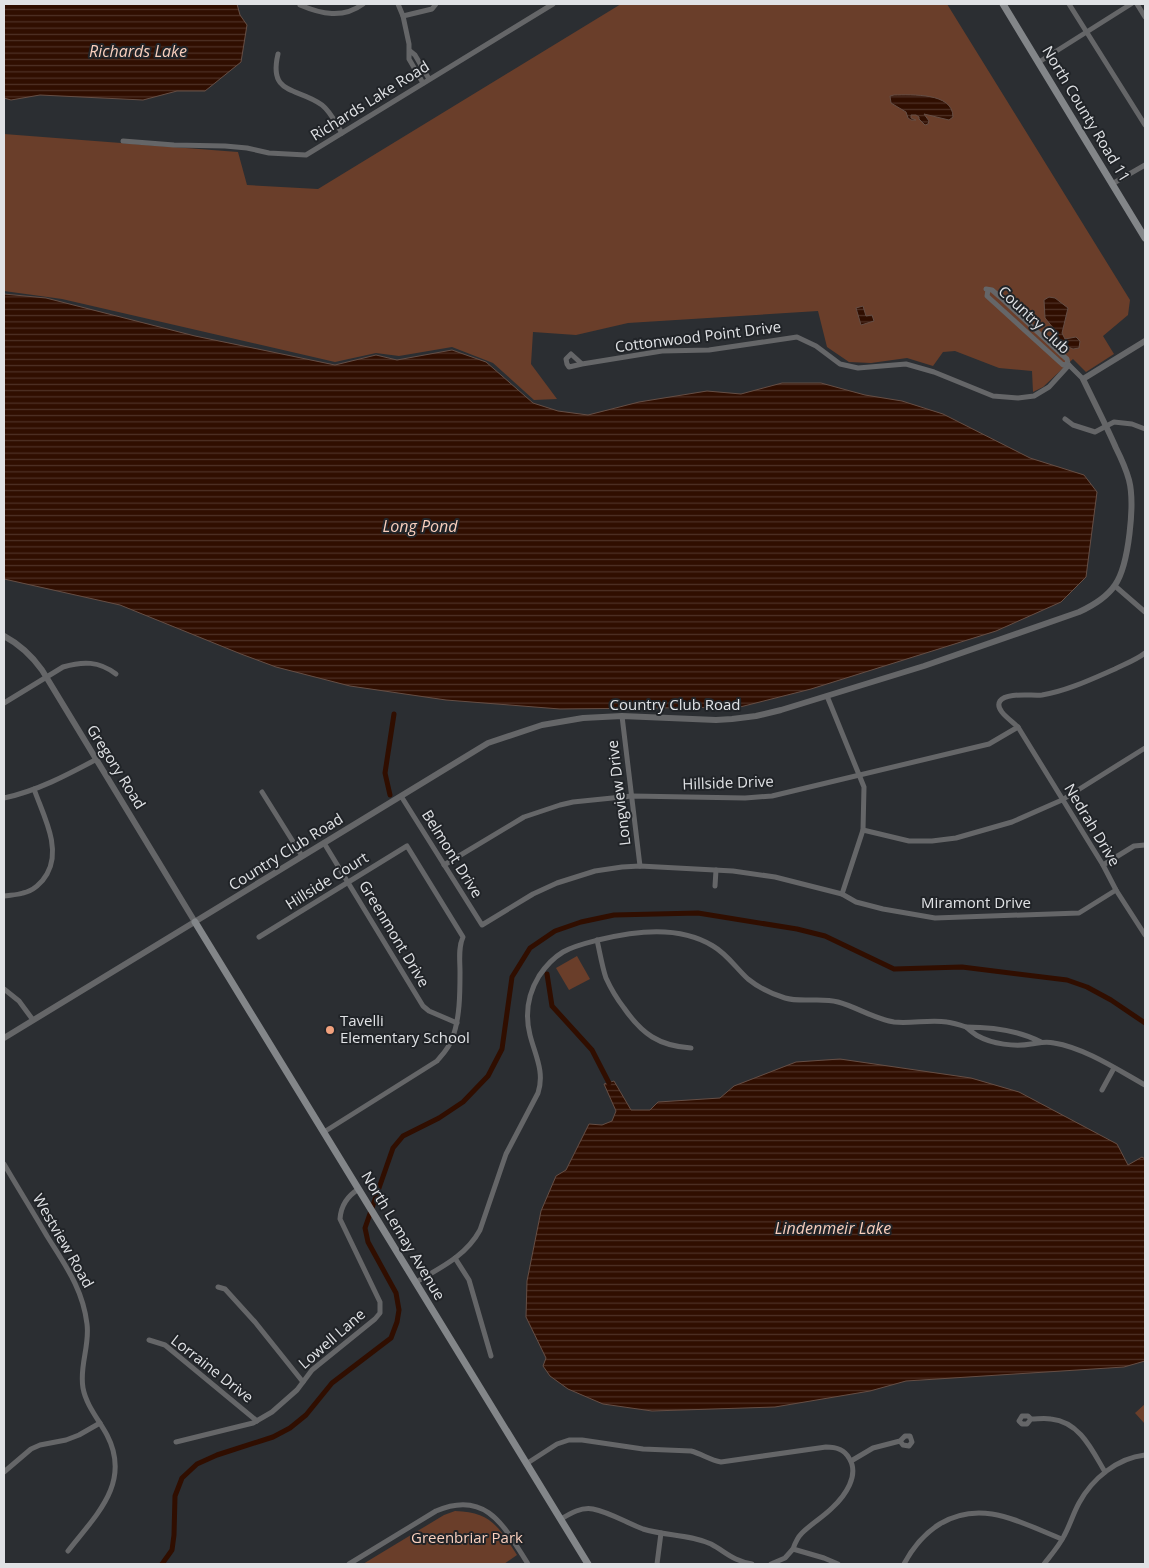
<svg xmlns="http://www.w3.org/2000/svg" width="1149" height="1568" font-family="'Open Sans',sans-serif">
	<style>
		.green { fill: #6a3e2a }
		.water { fill: url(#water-rules); stroke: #654e45 }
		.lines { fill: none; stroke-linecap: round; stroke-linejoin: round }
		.canal { stroke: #300e00; stroke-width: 5 }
		.minor { stroke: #656668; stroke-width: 5 }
		.tertiary { stroke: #656668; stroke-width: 6 }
		.secondary { stroke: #838689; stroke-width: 7 }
		.poi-dot { fill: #f1a17d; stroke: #212428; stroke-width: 2 }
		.labels { text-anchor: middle; stroke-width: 4; stroke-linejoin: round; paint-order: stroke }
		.street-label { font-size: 15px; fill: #e0e2e5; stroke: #212428 }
		.poi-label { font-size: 15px; fill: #e0e2e5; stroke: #212428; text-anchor: start }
		.park-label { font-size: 15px; fill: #fbd1bf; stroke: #212428 }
		.water-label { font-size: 16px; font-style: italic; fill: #f8cebc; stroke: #212428 }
	</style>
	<defs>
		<pattern id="water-rules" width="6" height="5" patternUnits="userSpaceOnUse" patternTransform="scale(1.25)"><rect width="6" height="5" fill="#300e00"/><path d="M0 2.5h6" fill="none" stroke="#4e3125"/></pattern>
	</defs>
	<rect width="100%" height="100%" fill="#2b2e32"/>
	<g class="green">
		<path d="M621 4H947L1130 300 1128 315 1103 336 1114 354 1086 372 1073 359 1043 387 1033 392 1032 371 999 368 955 351 943 352 933 366 907 358 871 363 849 362 827 347 818 311 628 323 576 335 533 332 531 364 557 399 534 400 493 363 452 347 399 356 376 353 335 362 62 299 4 291V134L238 152 247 185 318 189Z"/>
		<path d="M577 956 590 979 569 990 556 968Z"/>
		<path d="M1145 1404V1424L1135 1413Z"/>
		<path d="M455 1511C492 1512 499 1528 517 1555L504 1564H363L444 1515Z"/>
	</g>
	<g class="water">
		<path d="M4 4H237L240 15 247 25 241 62 205 91H177L143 100 40 95 11 100 4 98Z"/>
		<path d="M894 95C911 95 953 92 953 117L949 120 924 114 929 121 928 124 925 125 919 119V117L916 115H911V118L916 120H911L908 118 906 112 891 103 890 96Z"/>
		<path d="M4 294 46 298 195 336 335 365 376 355 397 360 452 350 486 362 533 403 558 411 588 415 639 402 707 391 741 394 782 383H821L865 395 902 401 943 414 1030 458 1084 475 1097 492 1086 577 1061 602 996 631 811 689 740 707 560 709 446 700 350 686 276 667 241 654 120 605 4 579Z"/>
		<path d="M1049 297 1055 298 1068 308 1062 333 1065 339 1076 337 1080 341 1079 348 1073 349 1061 344 1054 336V329L1045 318 1044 300Z"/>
		<path d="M863 306 866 316 872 315 874 321 861 325 856 308Z"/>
		<path d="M840 1059 971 1078 1019 1092 1117 1144 1128 1165 1142 1157 1145 1159V1361L1124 1367 906 1381 870 1391 775 1407 652 1411 603 1404 568 1389 550 1376 543 1366 546 1358 526 1317 527 1281 541 1211 556 1176 566 1170 589 1124 602 1125 612 1121 616 1111 604 1084 614 1081 631 1110H650L658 1102 720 1098 734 1086 796 1062Z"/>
	</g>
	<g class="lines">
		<g class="canal">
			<path d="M390 795 385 773 394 714"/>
			<path d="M547 974 552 1006 592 1050 609 1083"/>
			<path d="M162 1564 172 1550 174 1535 175 1496 182 1478 197 1464 217 1455 273 1437 290 1428 306 1415 332 1383 391 1338 397 1322 399 1310 396 1293 368 1242 365 1228 393 1148 403 1136 439 1118 463 1102 488 1076 502 1049 512 977 530 948 555 931 581 922 614 915 698 913 797 929 825 936 894 969 962 967 1067 980 1087 987 1111 1000 1145 1023"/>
		</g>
		<g class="minor">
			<path d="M398 4 403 16 409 44V59L423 83"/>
			<path d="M1069 4 1145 125"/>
			<path d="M1137 4 1145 17"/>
			<path d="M300 5C321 14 343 19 363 4"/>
			<path d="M403 16 432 9 436 4"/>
			<path d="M410 51 415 55 429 79"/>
			<path d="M278 54C268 96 298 87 322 105 331 112 336 124 342 133"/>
			<path d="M1039 62 1131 4"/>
			<path d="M123 141 174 145 225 146 247 148 269 153 306 155 553 4"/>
			<path d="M1112 184 1145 165"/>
			<path d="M986 289 992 290 1000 297 1061 354 1067 359 1068 364 1083 379"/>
			<path d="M988 290 987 296 1063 365 1068 364"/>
			<path d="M582 364 569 367 567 364 566 359 571 354 582 364 662 351 709 350 797 337 816 346 840 364 858 368 906 364 934 372 993 396 1018 398 1034 396 1049 387 1069 365"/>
			<path d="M1065 419 1073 425 1095 432 1114 422 1132 424 1145 429"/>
			<path d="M1115 586 1145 612"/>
			<path d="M1145 653C1136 660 1125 664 1115 669 1092 679 1067 691 1042 695 1032 696 1006 692 1000 701 994 710 1012 721 1018 727L1103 865 1116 890 1145 935"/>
			<path d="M827 696 864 787 863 830 842 894"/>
			<path d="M4 703 63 667C83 661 99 661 116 674"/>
			<path d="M622 716 640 866"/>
			<path d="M262 792 302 856"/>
			<path d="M401 796 482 925 533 894 557 883 595 871 622 867 640 866 733 871 775 877 842 894 856 902 883 909 935 918 1079 913 1116 890"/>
			<path d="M4 798C37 791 67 775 97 759"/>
			<path d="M863 830 909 841H932L956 838 1012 822 1062 800 1145 748"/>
			<path d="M324 843 423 1006 429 1011 457 1023"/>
			<path d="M444 865 524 817 560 805 573 802 632 796 745 798 772 796 989 744 1018 727"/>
			<path d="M1103 865 1134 846 1145 845"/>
			<path d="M715 886 716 870"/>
			<path d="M4 896C10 895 17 895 23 893 33 891 42 883 47 874 62 848 43 815 34 789"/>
			<path d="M259 937 407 846 463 937C458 948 460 960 460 972 460 993 460 1019 452 1039 449 1048 443 1054 437 1061L324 1132"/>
			<path d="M597 940C600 953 602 966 606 978 611 989 617 999 624 1008 642 1034 659 1046 691 1048"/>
			<path d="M4 989 19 1001 33 1020"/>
			<path d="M1041 1042C1018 1030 991 1027 966 1027 970 1030 974 1034 978 1036 992 1044 1015 1047 1031 1044 1039 1043 1045 1041 1054 1043 1085 1048 1118 1070 1145 1085"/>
			<path d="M1102 1090 1114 1068"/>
			<path d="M4 1164C18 1188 33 1212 47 1236 65 1265 83 1289 87 1324 90 1346 79 1366 83 1388 86 1405 99 1420 107 1435 132 1483 95 1516 68 1551"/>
			<path d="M455 1258 469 1280 491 1356"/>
			<path d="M416 1282C440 1268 466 1256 480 1230L506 1154 538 1093C545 1072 535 1055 530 1035 525 1015 528 994 539 976 545 967 553 958 563 952 573 946 586 943 598 940 635 931 679 925 713 946 727 954 736 968 748 979 759 988 772 994 785 998 802 1003 820 997 838 1002 857 1007 874 1019 894 1022 912 1024 930 1019 947 1022 954 1023 960 1025 966 1027"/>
			<path d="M218 1287 225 1289 255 1322 303 1382"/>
			<path d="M149 1340 165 1345 257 1421"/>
			<path d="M1031 1419 1027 1424H1022L1019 1421 1022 1416H1028L1031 1419C1038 1419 1044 1418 1051 1419 1080 1422 1092 1450 1105 1472"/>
			<path d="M176 1442 253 1423 272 1412 297 1390 312 1370 375 1319 380 1313V1302L340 1219C341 1205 347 1196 359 1189"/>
			<path d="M851 1461 873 1448 900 1441 905 1436H910L912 1442 909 1446 903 1445 900 1441"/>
			<path d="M526 1464 557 1444 569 1440H582L643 1449 691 1451C702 1454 710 1460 721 1462L826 1447C836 1447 844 1449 849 1458 860 1475 845 1496 832 1508 823 1517 811 1524 802 1533 797 1538 795 1543 793 1549"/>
			<path d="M4 1472 31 1449 40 1445 66 1440 79 1435 100 1423"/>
			<path d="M561 1519C571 1513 581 1507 593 1509 609 1512 627 1523 643 1529 665 1536 690 1534 711 1544 726 1552 733 1561 752 1564"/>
			<path d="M349 1564 436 1511C487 1489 505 1528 528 1564"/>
			<path d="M657 1564 661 1533"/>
			<path d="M771 1564 785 1558 793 1549 824 1558 838 1564"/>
			<path d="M904 1564C922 1530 952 1508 992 1514 1014 1517 1041 1531 1062 1539"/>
			<path d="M1044 1564C1051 1555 1059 1546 1064 1536 1070 1525 1073 1514 1079 1503 1092 1479 1117 1458 1145 1455"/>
		</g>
		<g class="tertiary">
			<path d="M4 636C19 644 32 656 42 670L195 922"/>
			<path d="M4 1038 488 743 542 725 583 718 622 716 716 720 732 719 756 716 781 710 924 666 1079 612C1092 606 1107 597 1115 585 1129 565 1135 503 1129 480 1126 469 1121 458 1116 448 1106 425 1094 402 1083 379L1145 341"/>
		</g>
		<g class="secondary">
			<path d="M1003 4 1145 238"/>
			<path d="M195 922 588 1564"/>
		</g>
	</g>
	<circle class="poi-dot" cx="330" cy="1030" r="5"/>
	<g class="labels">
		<g class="street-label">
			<text transform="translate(370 101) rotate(-32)" y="5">Richards Lake Road</text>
			<text transform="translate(1086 114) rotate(59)" y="5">North County Road 11</text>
			<text transform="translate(1034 320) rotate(43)" y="5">Country Club</text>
			<text transform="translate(698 337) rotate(-7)" y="5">Cottonwood Point Drive</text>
			<text x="675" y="710">Country Club Road</text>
			<text transform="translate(116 767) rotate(58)" y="5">Gregory Road</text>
			<text transform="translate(728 783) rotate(-2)" y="5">Hillside Drive</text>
			<text transform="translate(619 793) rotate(-97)" y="5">Longview Drive</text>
			<text transform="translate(1092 825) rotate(59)" y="5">Nedrah Drive</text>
			<text transform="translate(286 852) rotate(-32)" y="5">Country Club Road</text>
			<text transform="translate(452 854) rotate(58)" y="5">Belmont Drive</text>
			<text transform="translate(327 881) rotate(-32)" y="5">Hillside Court</text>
			<text x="976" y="908">Miramont Drive</text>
			<text transform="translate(394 934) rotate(59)" y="5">Greenmont Drive</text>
			<text transform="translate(403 1236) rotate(59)" y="5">North Lemay Avenue</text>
			<text transform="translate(63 1241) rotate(60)" y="5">Westview Road</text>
			<text transform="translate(332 1339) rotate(-41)" y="5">Lowell Lane</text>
			<text transform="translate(212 1369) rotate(38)" y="5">Lorraine Drive</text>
		</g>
		<g class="poi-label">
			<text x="340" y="1026">Tavelli<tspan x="340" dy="17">Elementary School</tspan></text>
		</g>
		<g class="park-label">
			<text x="467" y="1543">Greenbriar Park</text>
		</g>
		<g class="water-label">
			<text x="138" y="57">Richards Lake</text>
			<text x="420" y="532">Long Pond</text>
			<text x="833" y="1234">Lindenmeir Lake</text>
		</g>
	</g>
	<rect width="1149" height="1568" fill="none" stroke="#e0e2e5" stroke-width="10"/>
</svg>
